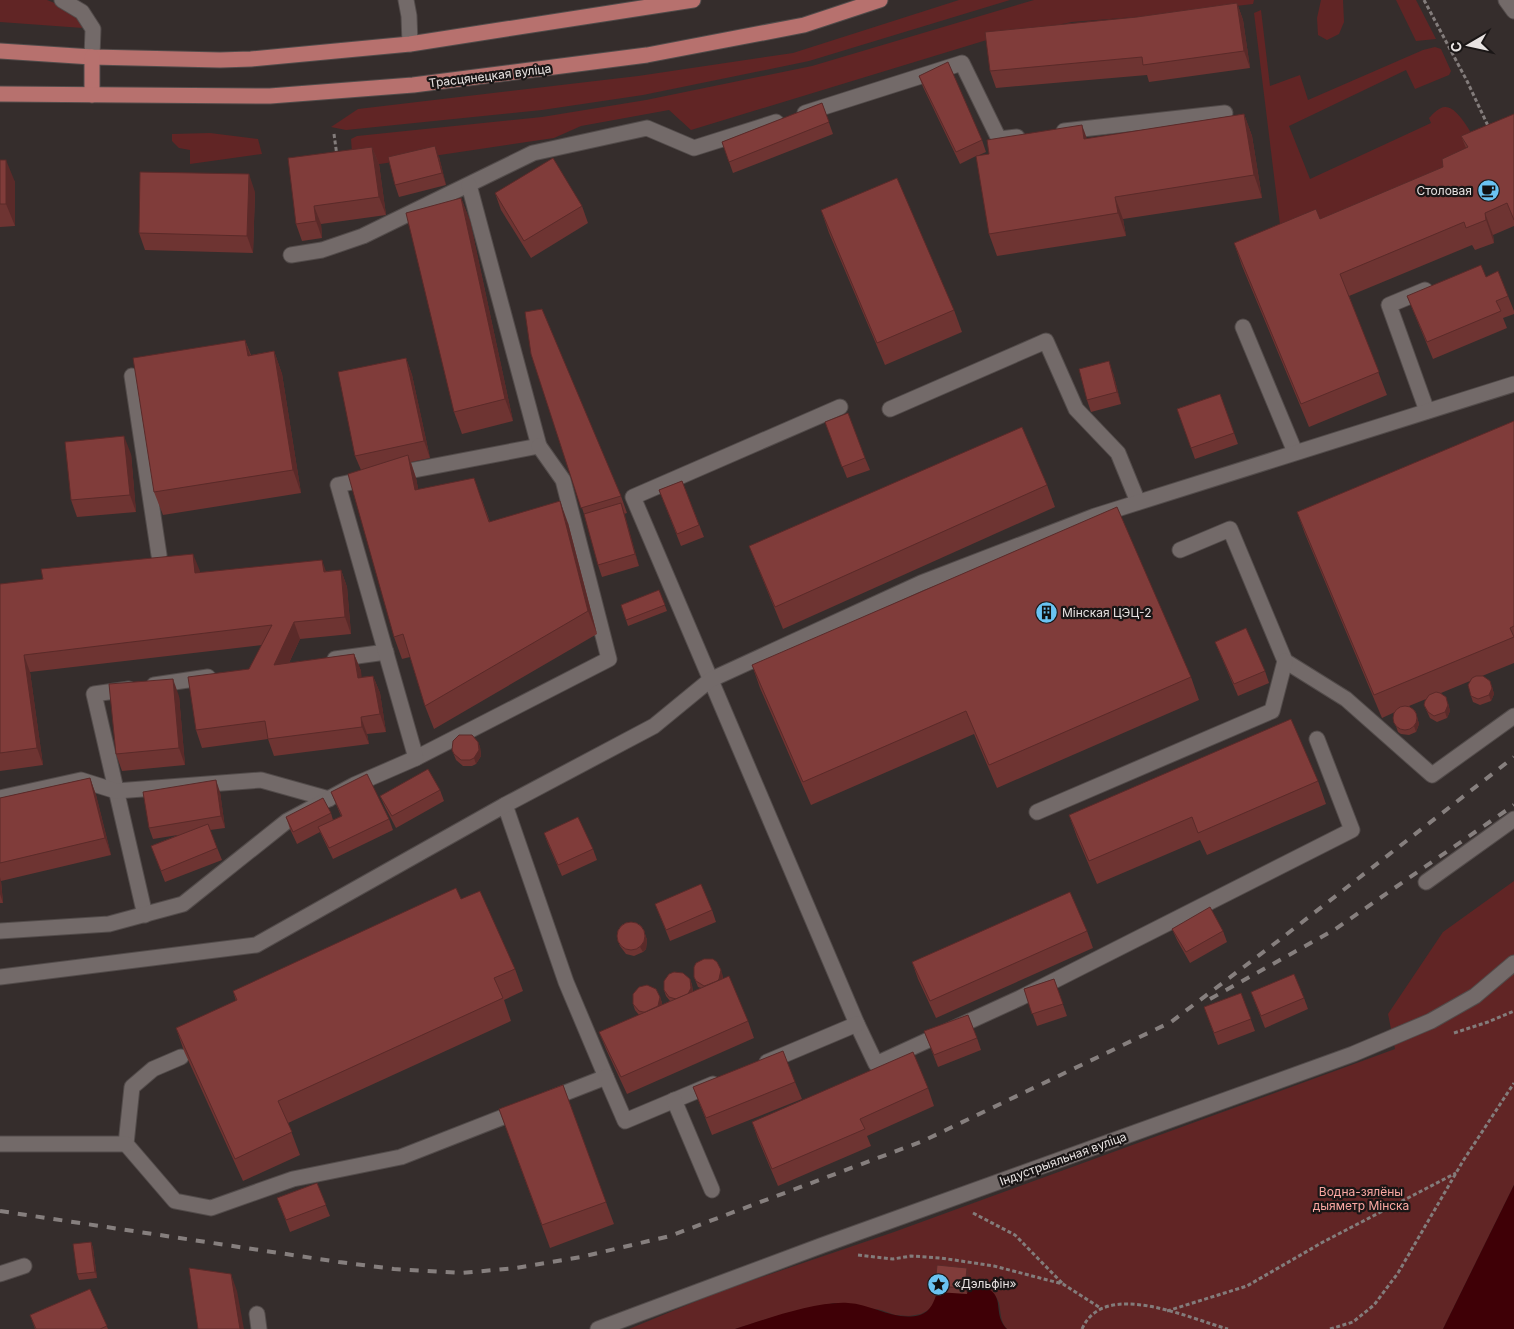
<svg xmlns="http://www.w3.org/2000/svg" width="1514" height="1329" font-family="Inter,sans-serif">
	<style>
		.green { fill: #612525 }
		.water { fill: #3f0006 }
		.lines { fill: none; stroke-linecap: round; stroke-linejoin: round }
		.minor-casing { stroke: #524b4a; stroke-width: 17 }
		.major-casing { stroke: #524b4a; stroke-width: 17 }
		.path { stroke: #837c7b; stroke-width: 3; stroke-dasharray: 4 2.5; stroke-linecap: butt }
		.minor { stroke: #736a69; stroke-width: 15 }
		.major { stroke: #b7716e; stroke-width: 15 }
		.rail { stroke: #867f7e; stroke-width: 4; stroke-dasharray: 9 9; stroke-linecap: butt }
		.wall { fill: #6e3432 }
		.shaded-wall { fill: #5a2a29 }
		.building { fill: #803c3a; stroke: #5a2a29 }
		.labels { text-anchor: middle; stroke-width: 4.5; stroke-linejoin: round; paint-order: stroke }
		.street-label { font-size: 12px; fill: #e8e3e2; stroke: #1a1616 }
		.poi-label { font-size: 12px; fill: #e8e3e2; stroke: #1a1616; text-anchor: start }
		.park-label { font-size: 12px; fill: #fba8a3; stroke: #1a1616 }
	</style>
	<rect width="100%" height="100%" fill="#352d2c"/>
	<g class="green">
		<path d="M0 0H47L75 11 83 28 0 22Z"/>
		<path d="M959 0H1010L809 61 643 95 542 110 346 130 331 127 358 109 638 76 793 53Z"/>
		<path d="M1034 0H1254L1253 4 1160 15 1072 22 990 39 691 130 669 110 581 126 554 138 353 168 351 139 357 136 542 117 646 100 812 66Z"/>
		<path d="M1321 0H1343L1344 22 1339 34 1327 40 1318 35 1317 18Z"/>
		<path d="M1396 0H1416L1436 39 1416 41Z"/>
		<path d="M1261 10 1270 86 1300 75 1308 100 1423 50 1435 47 1441 49 1451 71 1449 75 1415 89 1406 70 1289 126 1310 179 1431 123 1429 118C1433 114 1439 107 1445 107 1459 106 1476 142 1482 153L1283 249 1254 13Z"/>
		<path d="M210 133 258 139 262 154 190 164V150L179 148 172 141V134Z"/>
		<path d="M1514 881V1185L1443 1329H1007C1000 1322 1001 1312 999 1303 995 1290 981 1282 968 1283 958 1284 947 1289 937 1292L935 1301 930 1309 921 1314 909 1316 895 1315 881 1310 834 1303 770 1318 735 1329H629L721 1291 894 1232 1395 1049 1388 1014 1443 932Z"/>
	</g>
	<g class="water">
		<path d="M1514 1185V1329H1443Z"/>
		<path d="M969 1274 968 1283C1013 1289 989 1311 1007 1329H735C766 1319 816 1301 848 1303 872 1304 895 1322 920 1315 931 1311 934 1302 937 1292Z"/>
	</g>
	<g class="lines">
		<defs>
			<g id="minor">
				<path d="M62 0 82 12 93 29 92 57"/>
				<path d="M406 0 409 16 410 44"/>
				<path d="M1506 0 1514 11"/>
				<path d="M805 113 962 63 999 139 1017 137"/>
				<path d="M1064 131 1225 113"/>
				<path d="M291 255 322 250 363 236 533 153 647 128 694 148 776 122"/>
				<path d="M1425 290 1389 305 1427 411"/>
				<path d="M1243 327 1295 452"/>
				<path d="M132 376 159 555"/>
				<path d="M840 407 633 497 857 1024 876 1064 1020 998 1352 830 1317 739"/>
				<path d="M890 409 1046 341 1076 409 1118 453 1138 502"/>
				<path d="M393 474 539 446 469 185"/>
				<path d="M1180 550 1230 529 1285 661 1346 699 1432 775 1514 716"/>
				<path d="M335 659 386 652"/>
				<path d="M154 685 208 677"/>
				<path d="M129 689 94 694 145 915"/>
				<path d="M416 758 609 659 563 480 539 446"/>
				<path d="M0 798 81 780 116 791 261 780 329 799"/>
				<path d="M505 805 566 982 606 1077 547 1100"/>
				<path d="M1037 812 1272 711 1285 661"/>
				<path d="M1426 882 1514 819"/>
				<path d="M0 931 109 924 183 904 287 821 354 785 416 758 338 485 371 478"/>
				<path d="M0 977 256 945 505 805 654 726 710 680 921 583 1095 516 1514 384"/>
				<path d="M181 1057 153 1069 132 1087 126 1144 175 1201 211 1208 293 1179 401 1157 521 1110"/>
				<path d="M767 1062 857 1024"/>
				<path d="M606 1077 625 1121 713 1084"/>
				<path d="M674 1100 712 1190"/>
				<path d="M0 1144H126"/>
				<path d="M0 1274 24 1266"/>
				<path d="M257 1314 259 1329"/>
				<path d="M598 1329 823 1245 1353 1054 1431 1021 1475 996 1514 963"/>
			</g>
			<g id="major">
				<path d="M0 51 92 57 220 60 251 59 410 44 693 0"/>
				<path d="M92 57V95"/>
				<path d="M0 94 270 96 413 85 647 55 804 25 880 0"/>
			</g>
		</defs>
		<use href="#minor" class="minor-casing"/>
		<use href="#major" class="major-casing"/>
		<g class="path">
			<path d="M1424 0 1467 81 1489 128"/>
			<path d="M334 134 337 156"/>
			<path d="M1454 1033 1488 1022 1514 1011"/>
			<path d="M973 1213 1015 1235 1063 1284"/>
			<path d="M858 1255 893 1259 911 1256 941 1258 994 1266 1063 1284 1102 1309"/>
			<path d="M1167 1311 1247 1286 1323 1242 1456 1173"/>
			<path d="M1082 1329C1104 1278 1190 1319 1228 1329"/>
			<path d="M1330 1329 1353 1322 1374 1305 1398 1273 1463 1161 1514 1083"/>
		</g>
		<use href="#minor" class="minor"/>
		<use href="#major" class="major"/>
		<g class="rail">
			<path d="M1210 999 1334 930 1514 805"/>
			<path d="M0 1211 339 1262 394 1269 462 1273 516 1268 581 1257 670 1236 923 1141 1171 1022 1278 941 1514 757"/>
		</g>
	</g>
	<g class="wall">
		<path d="M1237 3 1243 20 1250 68 1149 82 1147 75 996 88 990 71 1137 17Z"/>
		<path d="M919 76 982 140 986 152 977 156 1244 114 1252 136 1262 198 1123 219 1126 236 997 256 989 234 976 156 960 164 923 87Z"/>
		<path d="M822 103 833 134 733 173 722 142Z"/>
		<path d="M1514 114V226L1493 235 1494 243 1475 250 1472 245 1349 296 1387 395 1309 427 1242 266 1234 243 1320 219 1443 167 1466 148 1461 136Z"/>
		<path d="M372 147 379 164 386 215 321 224 322 238 302 241 296 224Z"/>
		<path d="M439 157 446 185 399 197 395 185Z"/>
		<path d="M0 160 15 182V226L0 227Z"/>
		<path d="M255 192 253 253 145 250 139 233Z"/>
		<path d="M495 193 582 206 588 223 531 258 501 210Z"/>
		<path d="M461 198 470 221 513 421 462 434 454 412Z"/>
		<path d="M821 210 954 310 962 332 885 365 829 233Z"/>
		<path d="M1486 277 1508 296 1514 311V314L1503 318 1507 328 1433 359 1407 296Z"/>
		<path d="M245 340 251 355 274 351 282 374 301 493 163 515 154 492Z"/>
		<path d="M531 354 621 496 627 513 624 514 639 566 602 577 598 565 584 514Z"/>
		<path d="M406 358 412 375 430 458 411 462 416 478 418 489 482 500 490 522 568 523 597 634 434 729 425 706 410 657 402 659 394 637 361 470 355 456Z"/>
		<path d="M1113 373 1121 404 1091 412 1087 400Z"/>
		<path d="M1220 394 1238 444 1195 459 1177 409Z"/>
		<path d="M1514 421V663L1482 676 1492 687 1494 694 1491 701 1480 705 1473 702 1471 696 1470 681 1441 693 1448 703 1450 711 1447 718 1437 722 1430 718 1424 705 1426 699 1409 706 1417 717 1419 724 1416 732 1409 735 1401 734 1398 732 1396 726 1395 712 1382 718 1305 534 1297 512Z"/>
		<path d="M825 422 865 458 870 470 847 478Z"/>
		<path d="M131 454 136 512 77 517 71 500Z"/>
		<path d="M682 481 704 537 681 546 659 490Z"/>
		<path d="M1047 485 1055 507 783 629 758 568 749 546Z"/>
		<path d="M341 570 347 587 351 634 300 639 289 663 354 654 361 671V677L373 676 380 693 386 732 367 734 369 744 274 756 268 739 202 748 196 730 249 669 262 645 30 672 43 765 0 771V584L200 572 326 571Z"/>
		<path d="M659 590 667 611 628 626 621 605Z"/>
		<path d="M1215 642 1265 671 1269 683 1238 696Z"/>
		<path d="M752 665 1191 677 1199 700 997 788 974 734 811 805 760 688Z"/>
		<path d="M179 696 185 765 122 771 116 754Z"/>
		<path d="M478 742 480 747 481 756 476 764 472 766H463L456 760 452 750Z"/>
		<path d="M90 778 96 795 111 855 1 881 3 903H0V798Z"/>
		<path d="M1318 781 1326 804 1207 855 1200 840 1097 884 1077 837 1069 815Z"/>
		<path d="M440 790 444 801 396 828 385 807 380 796Z"/>
		<path d="M220 792 225 828 210 830 222 860 165 882 151 846 178 835 153 839 149 828Z"/>
		<path d="M331 792 389 819 393 830 333 859 320 832 297 844 290 829 286 817 331 813 333 820 341 816Z"/>
		<path d="M544 833 593 849 597 860 562 876 548 844Z"/>
		<path d="M461 899 515 969 523 991 504 1000 511 1021 288 1123 300 1155 243 1181 184 1051 176 1028 236 1001 233 991Z"/>
		<path d="M655 904 712 910 716 922 670 941Z"/>
		<path d="M1172 929 1223 931 1227 942 1190 963 1177 940Z"/>
		<path d="M1087 931 1093 948 936 1018 918 979 912 962Z"/>
		<path d="M645 934 647 940 646 949 643 952 634 956 626 954 620 946 618 941Z"/>
		<path d="M723 976V979L748 1021 754 1038 627 1094 606 1049 599 1032 639 1015 635 1010 633 1004 660 997 662 1003V1005L670 1001 666 996 664 990 690 979 692 985 693 992 701 988 698 987 694 977Z"/>
		<path d="M1054 979 1067 1016 1037 1026 1024 989Z"/>
		<path d="M1251 992 1304 998 1308 1009 1265 1028Z"/>
		<path d="M1241 993 1255 1031 1218 1045 1204 1007Z"/>
		<path d="M924 1031 977 1038 981 1050 938 1067Z"/>
		<path d="M795 1082 802 1099 712 1135 693 1087Z"/>
		<path d="M563 1085 614 1224 550 1248 499 1109Z"/>
		<path d="M928 1088 934 1106 867 1136 871 1146 778 1186 758 1139 752 1122Z"/>
		<path d="M317 1183 330 1216 290 1232 277 1198Z"/>
		<path d="M91 1242 93 1248 97 1278 79 1280 77 1274Z"/>
		<path d="M969 1274 967 1294 937 1292 935 1286Z"/>
		<path d="M90 1289 108 1329H35L30 1315Z"/>
	</g>
	<g class="shaded-wall">
		<path d="M1237 3 1243 20 1250 68 1244 51Z"/>
		<path d="M1244 114 1252 136 1262 198 1254 175Z"/>
		<path d="M1082 125 1090 147 1084 139Z"/>
		<path d="M435 146 439 157 446 185 442 173Z"/>
		<path d="M372 147 379 164 386 215 379 197Z"/>
		<path d="M6 160 15 182V226L6 204Z"/>
		<path d="M249 174 255 192 253 253 247 236Z"/>
		<path d="M1115 197 1123 219 1126 236 1118 213Z"/>
		<path d="M461 198 470 221 513 421 505 399Z"/>
		<path d="M314 206 321 224 322 238 316 221Z"/>
		<path d="M1485 213 1493 235 1494 243 1486 220Z"/>
		<path d="M245 340 253 363 248 356Z"/>
		<path d="M274 351 282 374 301 493 293 470Z"/>
		<path d="M406 358 412 375 430 458 424 441Z"/>
		<path d="M1109 361 1113 373 1121 404 1117 392Z"/>
		<path d="M124 436 131 454 136 512 130 495Z"/>
		<path d="M408 455 416 478 423 512 415 490Z"/>
		<path d="M560 501 568 523 597 634 588 611Z"/>
		<path d="M621 503 625 515 639 566 635 554Z"/>
		<path d="M193 554 200 571 201 590 195 573Z"/>
		<path d="M322 560 328 577 324 572Z"/>
		<path d="M341 570 347 587 351 634 345 617Z"/>
		<path d="M294 622 300 639 280 682 274 665Z"/>
		<path d="M354 654 361 671 364 695 358 678Z"/>
		<path d="M24 655 30 672 43 765 37 748Z"/>
		<path d="M373 676 380 693 386 732 380 714Z"/>
		<path d="M173 679 179 696 185 765 179 748Z"/>
		<path d="M1490 681 1494 694 1491 701 1489 695Z"/>
		<path d="M1446 697 1450 711 1447 718 1445 712Z"/>
		<path d="M1415 711 1419 724 1416 732 1414 726Z"/>
		<path d="M361 717 367 734 369 744 362 727Z"/>
		<path d="M478 742 480 747 481 756 476 764 474 758Z"/>
		<path d="M90 778 96 795 111 855 105 838Z"/>
		<path d="M216 780 220 792 225 828 221 816Z"/>
		<path d="M0 877 1 881 3 903 0 894Z"/>
		<path d="M645 934 647 940 646 949 643 952 640 947Z"/>
		<path d="M721 970 723 976 722 985 715 991Z"/>
		<path d="M690 979 692 985 693 994 683 998Z"/>
		<path d="M660 997 662 1003 661 1012 654 1018Z"/>
		<path d="M91 1242 93 1248 97 1278 95 1272Z"/>
		<path d="M967 1268 969 1274 967 1294 965 1288Z"/>
		<path d="M231 1274 237 1291 244 1329H240Z"/>
	</g>
	<g class="building">
		<path d="M1237 3 1244 51 1143 65 1142 57 990 71 985 32 1137 17Z"/>
		<path d="M948 62 982 140 956 152 919 76Z"/>
		<path d="M822 103 829 122 729 162 722 142Z"/>
		<path d="M1244 114 1254 175 1115 197 1118 213 989 234 976 156 989 154 987 140 1082 125 1084 139Z"/>
		<path d="M1514 114V220L1507 203 1485 213 1486 220 1466 228 1464 222 1340 274 1379 372 1301 404 1234 243 1316 209 1320 219 1443 167 1442 159 1468 147 1461 136Z"/>
		<path d="M435 146 442 173 395 185 388 157Z"/>
		<path d="M372 147 379 197 314 206 316 221 296 224 288 158Z"/>
		<path d="M553 158 582 206 524 241 495 193Z"/>
		<rect x="0" y="160" width="6" height="44"/>
		<path d="M140 172 249 174 247 236 139 233Z"/>
		<path d="M897 178 954 310 877 343 821 210Z"/>
		<path d="M461 198 505 399 454 412 406 213Z"/>
		<path d="M1481 265 1486 277 1498 271 1508 296 1496 301 1501 311 1427 342 1407 296Z"/>
		<path d="M542 309 621 496 581 508 531 354 525 312Z"/>
		<path d="M245 340 248 356 274 351 293 470 154 492 133 358Z"/>
		<path d="M406 358 424 441 355 456 338 372Z"/>
		<path d="M1109 361 1117 392 1087 400 1079 369Z"/>
		<path d="M1220 394 1234 433 1191 448 1177 409Z"/>
		<path d="M848 413 865 458 842 467 825 422Z"/>
		<path d="M1514 421V626L1510 628 1514 637 1374 695 1297 512Z"/>
		<path d="M1022 427 1047 485 775 607 749 546Z"/>
		<path d="M124 436 130 495 71 500 65 442Z"/>
		<path d="M408 455 415 490 474 478 489 522 560 501 588 611 425 706 403 634 394 637 348 474Z"/>
		<path d="M682 481 699 525 677 534 659 490Z"/>
		<path d="M621 503 635 554 598 565 584 514Z"/>
		<path d="M1117 507 1191 677 989 765 966 711 803 782 752 665Z"/>
		<path d="M193 554 195 573 322 560 324 572 341 570 345 617 294 622 274 665 354 654 358 678 373 676 380 714 361 717 362 727 268 739 265 721 196 730 188 677 249 669 272 625 24 655 37 748 0 753V584L43 579 41 569Z"/>
		<path d="M659 590 665 605 626 620 621 605Z"/>
		<path d="M1246 628 1265 671 1234 684 1215 642Z"/>
		<path d="M1476 676H1483L1490 681 1492 688 1489 695 1478 699 1471 696 1468 685 1472 678Z"/>
		<path d="M173 679 179 748 116 754 109 684Z"/>
		<path d="M1436 692 1440 693 1446 697 1448 705 1445 712 1434 716 1428 712 1424 705 1425 701 1429 695Z"/>
		<circle cx="1405" cy="718" r="12"/>
		<path d="M1291 719 1318 781 1198 833 1192 817 1089 861 1069 815Z"/>
		<path d="M459 735H472L478 742 479 750 474 758 470 760H461L454 754 452 750 453 741Z"/>
		<path d="M428 769 440 790 392 816 380 796Z"/>
		<path d="M367 774 389 819 329 848 318 827 342 816 331 792Z"/>
		<path d="M90 778 105 838 0 863V798Z"/>
		<path d="M216 780 221 816 149 828 143 792Z"/>
		<path d="M323 798 331 813 293 832 286 817Z"/>
		<path d="M578 817 593 849 558 865 544 833Z"/>
		<path d="M208 824 217 848 161 871 151 846Z"/>
		<path d="M701 884 712 910 666 930 655 904Z"/>
		<path d="M456 888 461 899 480 891 515 969 494 978 503 998 278 1101 292 1132 235 1159 176 1028 237 1000 233 991Z"/>
		<path d="M1070 892 1087 931 930 1001 912 962Z"/>
		<path d="M1210 907 1223 931 1186 952 1172 929Z"/>
		<circle cx="631" cy="936" r="14"/>
		<path d="M704 959H713L717 962 721 970 719 979 717 981 707 985 704 986 696 981 694 977V967L696 963Z"/>
		<path d="M674 972 683 973 690 979 691 988 688 994 676 999 669 997 664 990V981L669 974Z"/>
		<path d="M1294 974 1304 998 1261 1016 1251 992Z"/>
		<path d="M729 976 748 1021 621 1077 599 1032Z"/>
		<path d="M1054 979 1063 1004 1032 1014 1024 989Z"/>
		<path d="M647 985 656 989 660 997 658 1006 645 1012H643L639 1011 633 1004V994L639 987Z"/>
		<path d="M1241 993 1251 1019 1214 1033 1204 1007Z"/>
		<path d="M968 1015 977 1038 934 1055 924 1031Z"/>
		<path d="M783 1051 795 1082 706 1118 693 1087Z"/>
		<path d="M913 1052 928 1088 860 1119 865 1129 772 1169 752 1122Z"/>
		<path d="M563 1085 606 1202 542 1225 499 1109Z"/>
		<path d="M317 1183 326 1205 286 1220 277 1198Z"/>
		<path d="M91 1242 95 1272 77 1274 73 1244Z"/>
		<path d="M937 1265 967 1268 965 1288 935 1286Z"/>
		<path d="M189 1268 231 1274 240 1329H198Z"/>
		<path d="M90 1289 107 1326 100 1329H36L30 1315Z"/>
	</g>
	<defs>
		<symbol id="cafe-disc" viewBox="-11 -11 22 22"><circle r="9.5" fill="#6ac3f2" stroke="#1a1616"/><path d="M-5.5-4.5H6V0H3Q3 3.5 0 3.5H-2.5Q-5.5 3.5-5.5 0ZM3-3.2v2h1.7v-2ZM-6 4.5H4V6H-6Z" fill="#111"/></symbol>
		<symbol id="building-disc" viewBox="-11 -11 22 22"><circle r="9.5" fill="#6ac3f2" stroke="#1a1616"/><path d="M-4-6H4V6H1V3H-1V6H-4ZM-2.5-4.3h1.7v1.8h-1.7ZM.8-4.3h1.7v1.8H.8ZM-2.5-1h1.7V.8h-1.7ZM.8-1h1.7V.8H.8Z" fill="#111"/></symbol>
		<symbol id="sight-disc" viewBox="-11 -11 22 22"><circle r="9.5" fill="#6ac3f2" stroke="#1a1616"/><path d="M0-6L1.8-2.2L6-1.7L2.9 1.2L3.7 5.4L0 3.3L-3.7 5.4L-2.9 1.2L-6-1.7L-1.8-2.2Z" fill="#111"/></symbol>
	</defs>
	<g fill-rule="evenodd">
		<use href="#cafe-disc" x="1476" y="178" width="25" height="25"/>
		<use href="#building-disc" x="1034" y="600" width="25" height="25"/>
		<use href="#sight-disc" x="926" y="1272" width="25" height="25"/>
	</g>
	<g class="labels">
		<g class="street-label">
			<text transform="translate(490 76) rotate(-7)" y="4">Трасцянецкая вуліца</text>
			<text transform="translate(1063 1159) rotate(-20)" y="4">Індустрыяльная вуліца</text>
		</g>
		<g class="poi-label">
			<text x="1472" y="195" text-anchor="end">Столовая</text>
			<text x="1062" y="617">Мінская ЦЭЦ-2</text>
			<text x="954" y="1288">«Дэльфін»</text>
		</g>
		<g class="park-label">
			<text x="1361" y="1196">Водна-зялёны<tspan x="1361" dy="14">дыяметр Мінска</tspan></text>
		</g>
	</g>
	<g transform="translate(1469 45) rotate(261)" stroke="#1a1616" stroke-width="4" paint-order="stroke">
	<path d="M0-4L9 19L0 12L-9 19Z" fill="#e8e3e2"/>
	<text y="-8" font-size="14" font-weight="bold" text-anchor="middle" fill="#e8e3e2">С</text>
	</g>
</svg>
